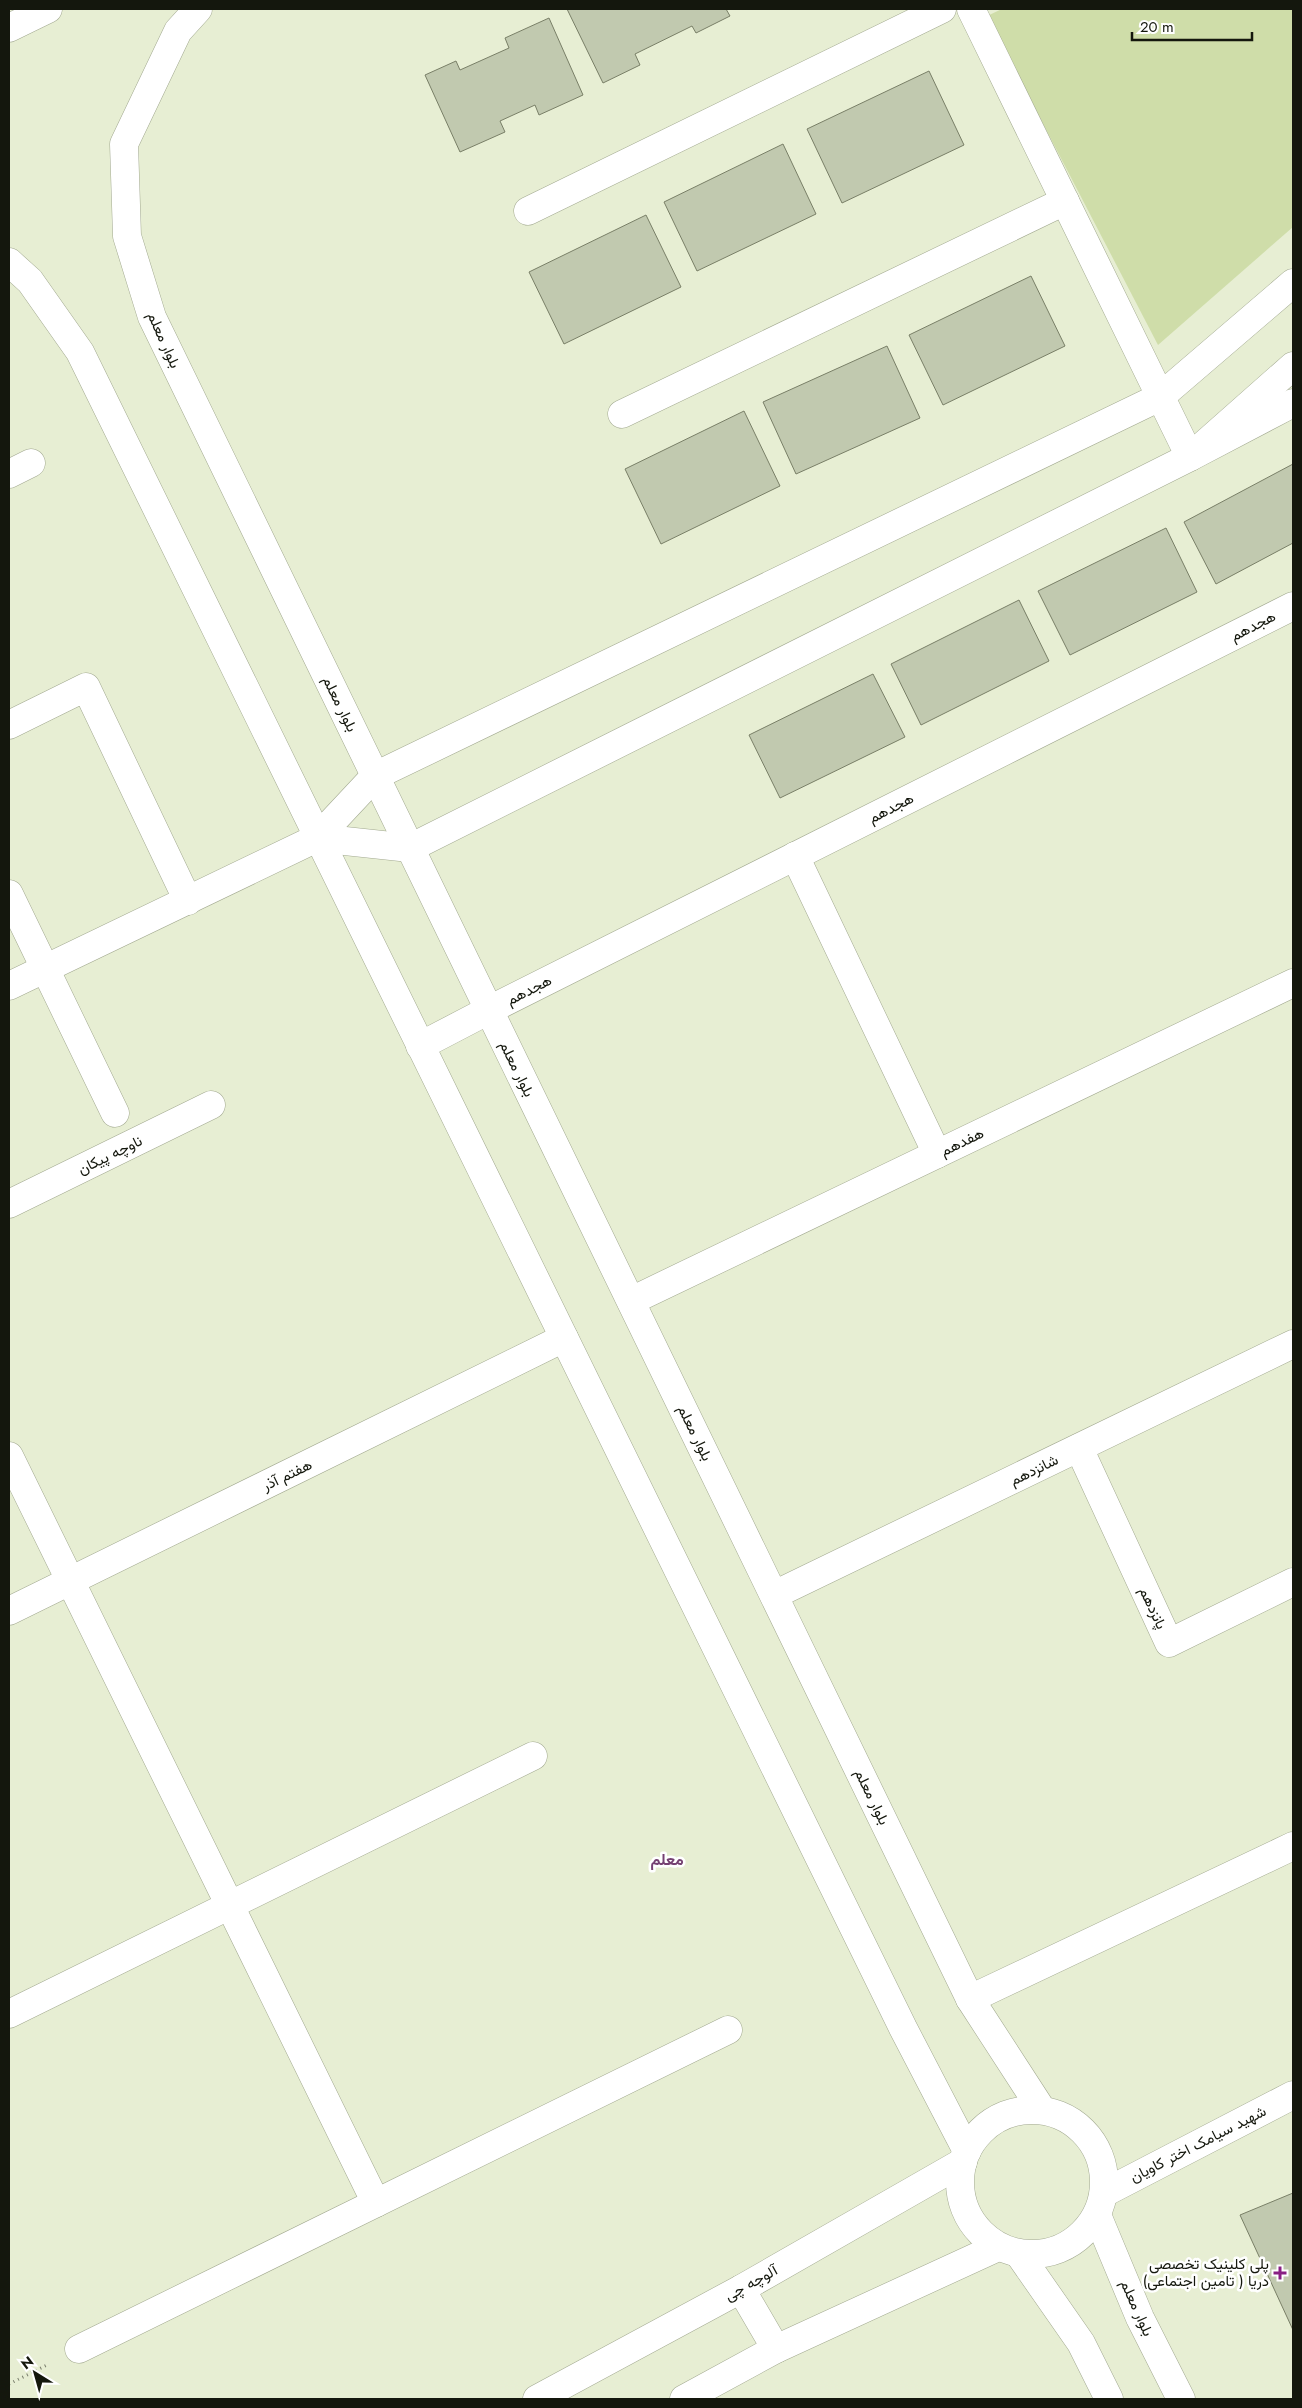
<svg xmlns="http://www.w3.org/2000/svg" width="1302" height="2408" font-family="Jost,Vazirmatn,sans-serif">
	<style>
		.green { fill: #cfdda9 }
		.building { fill: #c1c9af; stroke: #797f67 }
		.lines { fill: none; stroke-linecap: round; stroke-linejoin: round }
		.minor-casing { stroke: #a2a990; stroke-width: 29 }
		.tertiary-casing { stroke: #a2a990; stroke-width: 29 }
		.secondary-casing { stroke: #a2a990; stroke-width: 29 }
		.path { stroke: #7a7f6d; stroke-width: 3; stroke-dasharray: 1 4; stroke-linecap: butt }
		.minor { stroke: #fff; stroke-width: 28 }
		.tertiary { stroke: #fff; stroke-width: 28 }
		.secondary { stroke: #fff; stroke-width: 28 }
		.poi-dot { fill: #891f84; stroke: #fff; stroke-width: 2 }
		.labels { text-anchor: middle; stroke-width: 5; stroke-linejoin: round; paint-order: stroke }
		.street-label { font-size: 15px; fill: #14170d; stroke: #fff }
		.poi-label { font-size: 15px; fill: #14170d; stroke: #fff; text-anchor: end }
		.neighbourhood-label { font-size: 16px; font-weight: bold; fill: #754172; stroke: #fff }
	</style>
	<rect width="100%" height="100%" fill="#e7eed3"/>
	<path class="green" d="M1002 9H1293V227L1158 345 987 16Z"/>
	<g class="building">
		<path d="M567 9H726L730 16 696 33 692 26 635 54 640 65 603 83Z"/>
		<path d="M549 18 583 95 539 115 535 105 500 121 505 132 460 152 425 75 456 61 460 70 509 48 505 38Z"/>
		<path d="M929 71 964 145 842 203 807 129Z"/>
		<path d="M783 144 816 214 697 271 664 202Z"/>
		<path d="M646 215 681 287 564 344 529 272Z"/>
		<path d="M1031 276 1065 346 943 405 909 335Z"/>
		<path d="M887 346 920 418 796 474 763 402Z"/>
		<path d="M744 411 780 486 661 544 625 469Z"/>
		<path d="M1293 464V543L1216 584 1184 522Z"/>
		<path d="M1166 528 1197 592 1070 655 1038 591Z"/>
		<path d="M1019 600 1049 661 921 725 891 664Z"/>
		<path d="M873 674 905 737 780 798 749 735Z"/>
		<path d="M1293 2193V2330L1240 2215Z"/>
	</g>
	<g class="lines">
		<defs>
			<g id="minor">
				<path d="M971 9 1190 457 1293 403"/>
				<path d="M528 211 942 9"/>
				<path d="M622 414 1065 201"/>
				<path d="M9 474 31 463"/>
				<path d="M9 725 86 687 188 901"/>
				<path d="M317 838 410 848 1190 457 1293 366"/>
				<path d="M795 856 937 1154"/>
				<path d="M9 894 115 1113"/>
				<path d="M9 986 317 838 375 776 1160 397 1293 283"/>
				<path d="M489 1010 1293 606"/>
				<path d="M9 1204 211 1105"/>
				<path d="M631 1301 1293 983"/>
				<path d="M1079 1448 1169 1643 1293 1582"/>
				<path d="M9 1456 376 2203"/>
				<path d="M774 1595 1293 1344"/>
				<path d="M9 1611 564 1338"/>
				<path d="M9 2014 533 1756"/>
				<path d="M79 2349 728 2030"/>
			</g>
			<g id="tertiary">
				<path d="M198 9 178 31 124 144 127 236 152 317 970 1999 1042 2110"/>
				<path d="M9 262 30 281 80 352 903 2028 967 2151"/>
				<path d="M420 1046 489 1010"/>
				<path d="M970 1999 1293 1846"/>
				<circle cx="1032" cy="2182" r="72"/>
				<path d="M1104 2193 1293 2095"/>
				<path d="M1097 2215 1140 2318 1181 2399"/>
				<path d="M1019 2254 1081 2343 1109 2399"/>
				<path d="M741 2289 776 2349"/>
				<path d="M537 2399 741 2289 963 2162"/>
				<path d="M684 2399 776 2349 998 2247"/>
			</g>
			<path id="secondary" d="M9 28 48 9"/>
		</defs>
		<use href="#minor" class="minor-casing"/>
		<use href="#tertiary" class="tertiary-casing"/>
		<use href="#secondary" class="secondary-casing"/>
		<path class="path" d="M9 2384 49 2364"/>
		<use href="#minor" class="minor"/>
		<use href="#tertiary" class="tertiary"/>
		<use href="#secondary" class="secondary"/>
	</g>
	<path class="poi-dot" d="M1277.5 2265.5h5v5h5v5h-5v5h-5v-5h-5v-5h5z"/>
	<g class="labels">
		<g class="street-label">
			<text transform="translate(164 340) rotate(66)" y="5">بلوار معلم</text>
			<text transform="translate(1253 626) rotate(-27)" y="5">هجدهم</text>
			<text transform="translate(340 704) rotate(64)" y="5">بلوار معلم</text>
			<text transform="translate(891 808) rotate(-27)" y="5">هجدهم</text>
			<text transform="translate(529 990) rotate(-27)" y="5">هجدهم</text>
			<text transform="translate(517 1069) rotate(64)" y="5">بلوار معلم</text>
			<text transform="translate(962 1142) rotate(-26)" y="5">هفدهم</text>
			<text transform="translate(110 1155) rotate(-26)" y="5">ناوچه پیکان</text>
			<text transform="translate(695 1433) rotate(64)" y="5">بلوار معلم</text>
			<text transform="translate(1034 1470) rotate(-26)" y="5">شانزدهم</text>
			<text transform="translate(287 1475) rotate(-26)" y="5">هفتم آذر</text>
			<text transform="translate(1153 1608) rotate(65)" y="5">پانزدهم</text>
			<text transform="translate(872 1797) rotate(64)" y="5">بلوار معلم</text>
			<text transform="translate(1198 2144) rotate(-27)" y="5">شهید سیامک اختر کاویان</text>
			<text transform="translate(751 2283) rotate(-29)" y="5">آلوچه چی</text>
			<text transform="translate(1137 2308) rotate(66)" y="5">بلوار معلم</text>
		</g>
		<g class="poi-label">
			<text x="1269" y="2269">پلی کلینیک تخصصی<tspan x="1269" dy="17">دریا ( تامین اجتماعی)</tspan></text>
		</g>
		<g class="neighbourhood-label">
			<text x="667" y="1865">معلم</text>
		</g>
	</g>
	<rect width="1302" height="2408" fill="none" stroke="#14170d" stroke-width="20"/>
	<g transform="translate(35 2373) rotate(323)" stroke="#ffffff" stroke-width="4" paint-order="stroke">
	<path d="M0-4L9 19L0 12L-9 19Z" fill="#14170d"/>
	<text y="-8" font-size="14" font-weight="bold" text-anchor="middle" fill="#14170d">N</text>
	</g>
	<path d="M1132 32v8h120v-8" fill="none" stroke="#14170d" stroke-width="2.5"/>
	<text x="1140" y="32" font-size="15" fill="#14170d" stroke="#ffffff" stroke-width="4" paint-order="stroke">20 m</text>
</svg>
